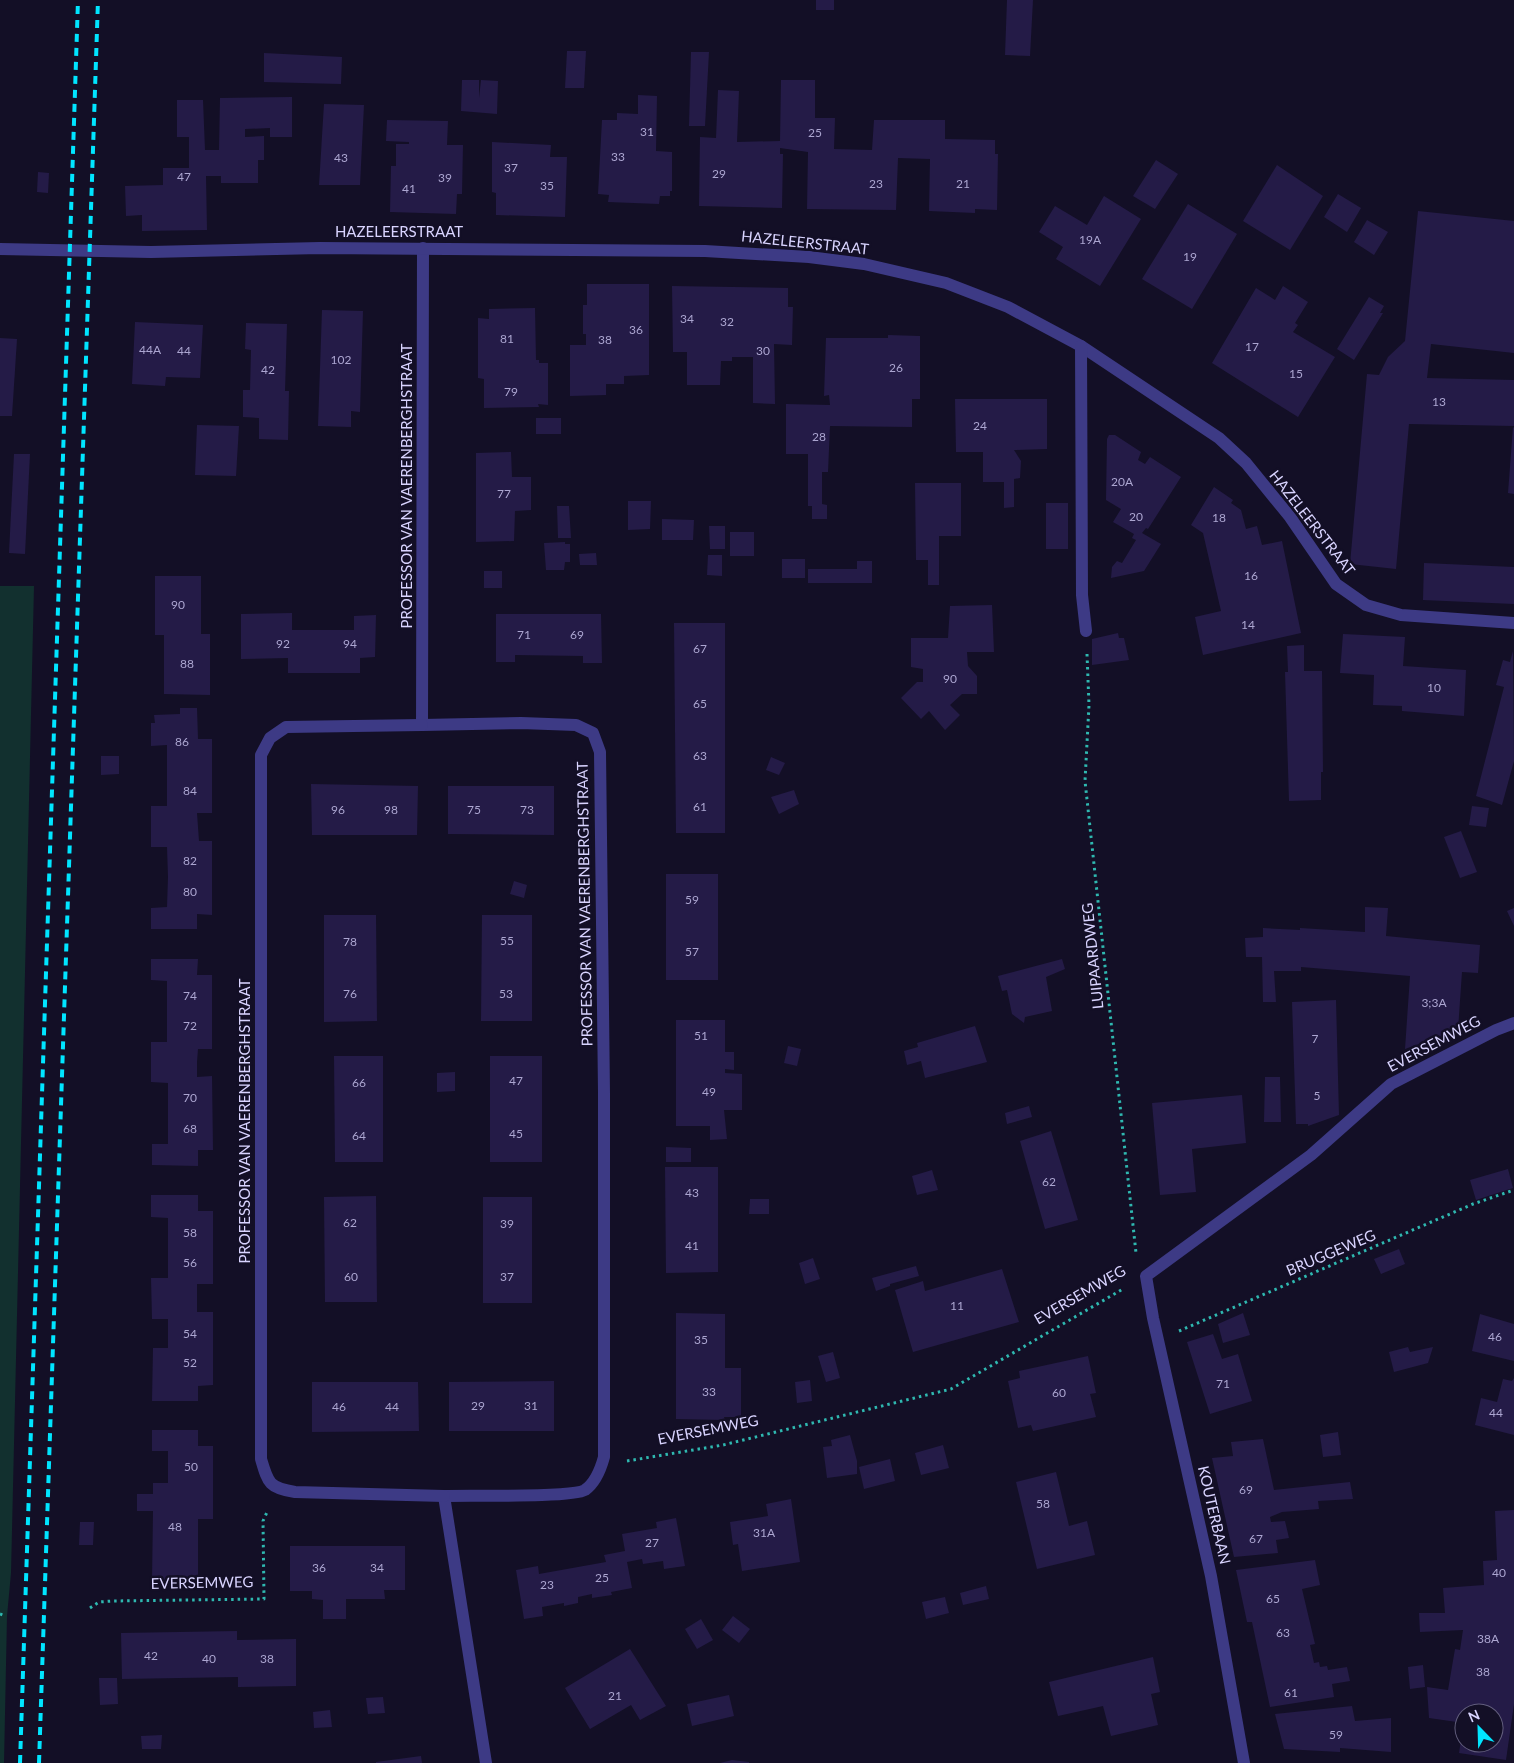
<svg xmlns="http://www.w3.org/2000/svg" width="1514" height="1763" font-family="Lato,sans-serif">
	<style>
		.green { fill: #12302f }
		.building { fill: #241b47 }
		.lines { fill: none; stroke-linecap: round; stroke-linejoin: round }
		.path { stroke: #2fb8b0; stroke-width: 3; stroke-dasharray: 2.5 4; stroke-linecap: butt }
		.minor { stroke: #3d3a85; stroke-width: 12 }
		.rail { stroke: #00e5ff; stroke-width: 4; stroke-dasharray: 8 6; stroke-linecap: butt }
		.labels { text-anchor: middle; stroke-width: 5; stroke-linejoin: round; paint-order: stroke }
		.number-label { font-size: 12px; fill: #aca6d1 }
		.street-label { font-size: 15px; fill: #d9d4ff; stroke: #130f26 }
	</style>
	<rect width="100%" height="100%" fill="#130f26"/>
	<path class="green" d="M0 586H34L11 1573 7 1616 4 1763H0Z"/>
	<g class="building">
		<rect x="816" y="0" width="18" height="10"/>
		<path d="M1007 0H1033L1030 56 1005 55Z"/>
		<path d="M567 51H586L584 88H565Z"/>
		<path d="M691 52H709L705 126H689Z"/>
		<path d="M264 53 342 57 341 84 264 82Z"/>
		<path d="M462 80H479V98L481 80 498 81 497 114 461 111Z"/>
		<path d="M781 80H815V118H835L834 149 872 150 874 120H945V139L995 140V154H998L997 210 975 209V213L929 211 930 159 898 158 896 210 807 209 808 152 780 148V154H783L782 208 699 206 700 137 716 138 718 90 739 91 737 142 780 141Z"/>
		<path d="M638 95 657 96 656 151 672 152V191H670V196H660L659 204 608 202 609 195 598 194 602 120H617V113L638 114Z"/>
		<path d="M292 97V137H270V128L245 129V137L264 136V160H258V183H221V176H206L207 230 142 231V215L126 216 125 186 163 185V168H189V137H177V100H203L205 150H219L220 98Z"/>
		<path d="M324 104 364 105 360 185H319Z"/>
		<path d="M387 120 448 121 447 145H463L462 194H457L456 214 390 212 391 166H396V144H409V142L386 141Z"/>
		<path d="M492 142 551 145 550 157H567L565 217 496 215V193L492 192Z"/>
		<path d="M1156 160 1178 174 1155 209 1133 196Z"/>
		<path d="M1277 165 1323 196 1290 250 1243 221Z"/>
		<path d="M38 172 49 173 48 193 37 192Z"/>
		<path d="M1338 194 1361 208 1347 232 1324 217Z"/>
		<path d="M1104 196 1141 219 1100 286 1056 259 1063 247 1039 232 1055 206 1087 225Z"/>
		<path d="M1188 204 1237 234 1192 309 1142 279Z"/>
		<path d="M1418 211 1514 221V353L1431 344 1427 378 1514 380V426L1409 424 1396 569 1350 564 1367 374 1379 375 1388 357 1405 341Z"/>
		<path d="M1367 220 1388 232 1374 255 1354 242Z"/>
		<path d="M587 284H649V375L624 376V384H606V395L570 396V345H586V334H583V305H587Z"/>
		<path d="M672 286 788 288V307H793L792 345 774 344 775 404 753 403V357H732V361H721L720 385H687V352H673Z"/>
		<path d="M1283 286 1308 302 1295 323 1298 325 1293 332 1335 357 1298 417 1212 363 1256 288 1275 300Z"/>
		<path d="M1369 297 1384 306 1380 313H1383L1354 360 1337 349Z"/>
		<path d="M535 308 536 360H539V363H548V405L538 404 539 407 484 408V379L478 378V318L489 319V309Z"/>
		<path d="M322 310 363 311 360 412 351 411V427L318 426Z"/>
		<path d="M135 322 203 325 200 378 166 377 165 386 132 384Z"/>
		<path d="M246 323 287 324 285 391H289L288 440 259 439V418L243 417V390H250L251 350 245 349Z"/>
		<path d="M888 335 920 336V399H912V427L830 426 828 472H822V504L827 505V519H812V506H808V454H786V404L830 405 829 395 824 396 826 338H888Z"/>
		<path d="M0 338 17 339 12 416H0Z"/>
		<path d="M955 399H1047V449L1014 450 1021 461 1020 478 1014 479V507L1004 508V482H983V452H956Z"/>
		<rect x="536" y="418" width="25" height="16"/>
		<path d="M197 425 239 426 236 476 195 475Z"/>
		<path d="M1513 427 1514 428V494L1508 493Z"/>
		<path d="M1109 435H1115L1141 452 1138 460 1145 464 1150 457 1181 477 1148 529 1146 528 1142 533 1161 544 1144 571 1111 578 1112 567 1117 561 1122 563 1136 540 1132 538 1134 534 1113 522 1121 509 1106 500 1107 439Z"/>
		<path d="M511 452 512 477H531V510L515 511 514 541 476 542V453Z"/>
		<path d="M14 454H30L25 554 9 553Z"/>
		<path d="M915 483H961V536H939V585H928V560H916Z"/>
		<path d="M1214 487 1233 500 1231 503 1241 510 1246 529 1257 526 1262 545 1282 541 1301 633 1203 655 1195 617 1221 611 1203 533 1191 525Z"/>
		<path d="M628 501H651L650 529 628 530Z"/>
		<rect x="1046" y="503" width="22" height="46"/>
		<path d="M557 506H569L571 538H558Z"/>
		<path d="M662 519 694 520 693 540H662Z"/>
		<path d="M709 526H725V549H710Z"/>
		<rect x="730" y="532" width="24" height="24"/>
		<path d="M565 542V544H570V562H565L564 570H546L544 543Z"/>
		<path d="M596 553 597 565H580L579 554Z"/>
		<path d="M708 555H722V576L707 575Z"/>
		<rect x="782" y="559" width="23" height="19"/>
		<path d="M857 561H872V583H808V569H857Z"/>
		<path d="M1424 563 1514 567V604L1423 600Z"/>
		<rect x="484" y="571" width="18" height="17"/>
		<path d="M155 576H201V634H210V695L164 694V635H155Z"/>
		<path d="M992 605 994 652H967L968 666 977 676V694H962L950 705 960 715 945 730 929 711 921 719 901 698 917 682H923V669L911 667V638H948L950 606Z"/>
		<path d="M292 613V630H354V616L376 615 375 657 360 658V673H288V658L241 659V614Z"/>
		<path d="M496 614H601L602 663H583V656L515 655V662H496Z"/>
		<path d="M674 623H725V833H676Z"/>
		<path d="M1118 633 1119 638H1124L1129 660 1092 665V639Z"/>
		<path d="M1343 634 1405 637 1403 666 1466 670 1464 716 1402 711V706L1373 705 1374 675 1340 673Z"/>
		<path d="M1304 645V671H1322L1323 772H1321V800L1289 801 1285 672H1288L1287 646Z"/>
		<path d="M1513 651 1514 761 1502 805 1476 796 1504 687 1496 685 1503 660 1510 662Z"/>
		<path d="M180 708H197L198 739H212V813H197L199 841H212V915L197 914V929H151V908L167 907 168 877 167 847H151V806H167V745L151 746V723H155L154 715 180 714Z"/>
		<path d="M101 756H119V774L101 775Z"/>
		<path d="M771 757 785 763 779 775 766 770Z"/>
		<path d="M311 784 418 786 417 835H312Z"/>
		<path d="M448 786H554V835L448 834Z"/>
		<path d="M794 790 799 804 779 814 771 797Z"/>
		<path d="M1472 806 1489 808 1486 827 1469 825Z"/>
		<path d="M1461 831 1477 872 1460 878 1444 837Z"/>
		<rect x="666" y="874" width="52" height="106"/>
		<path d="M514 881 527 885 524 898 510 894Z"/>
		<path d="M1365 907 1388 908 1386 936 1480 945 1478 973 1462 972 1458 1030 1405 1049 1410 976 1301 967V971H1274L1276 1002H1263L1262 957H1246L1245 938 1263 937V928L1300 930V928L1365 932Z"/>
		<path d="M1514 908V926L1507 911Z"/>
		<path d="M324 915H376L377 1021 324 1022Z"/>
		<path d="M482 915H532V1021H481Z"/>
		<path d="M151 959H198L197 975H212V1049H198L197 1062V1077L212 1076 213 1150H198V1166L152 1165V1144H168V1083L151 1082V1042H167V981L151 980Z"/>
		<path d="M1062 959 1065 969 1046 977 1052 1011 1025 1017 1024 1023 1012 1014 1007 990 1002 991 998 976Z"/>
		<path d="M1336 1000 1339 1115 1308 1126V1124H1296L1292 1002Z"/>
		<path d="M676 1020H725V1052H734V1070L725 1069V1073L742 1074V1110H724L727 1139 710 1140V1126H676Z"/>
		<path d="M975 1026 987 1062 925 1078 921 1061 907 1065 904 1051 918 1047 917 1043Z"/>
		<path d="M788 1046 801 1049 797 1066 784 1063Z"/>
		<path d="M334 1056H383V1162H335Z"/>
		<rect x="490" y="1056" width="52" height="106"/>
		<path d="M455 1072V1091L437 1092V1073Z"/>
		<path d="M1265 1077H1280L1281 1122H1264Z"/>
		<path d="M1242 1095 1246 1143 1192 1149 1196 1192 1160 1195 1152 1103Z"/>
		<path d="M1029 1106 1032 1117 1007 1124 1005 1113Z"/>
		<path d="M1051 1131 1078 1220 1045 1229 1020 1141Z"/>
		<path d="M666 1147 691 1148V1162H666Z"/>
		<path d="M665 1167H718V1272L666 1273Z"/>
		<path d="M1508 1169 1513 1188 1476 1200 1470 1180Z"/>
		<path d="M932 1170 938 1190 917 1195 912 1176Z"/>
		<path d="M151 1195H198V1211H213V1284H197V1312H213V1385L198 1386V1401H152L153 1348H168V1319H152L151 1278H168V1218L151 1217Z"/>
		<path d="M376 1196 377 1302H325L324 1197Z"/>
		<rect x="483" y="1197" width="49" height="106"/>
		<path d="M750 1199H769V1214H749Z"/>
		<path d="M1399 1249 1405 1264 1381 1274 1374 1259Z"/>
		<path d="M813 1258 820 1279 805 1284 799 1263Z"/>
		<path d="M916 1266 919 1276 890 1284V1286L876 1291 872 1278Z"/>
		<path d="M1002 1269 1019 1322 913 1352 895 1290 923 1281 925 1291Z"/>
		<path d="M676 1313 725 1314V1368H741V1417H724L725 1420 676 1419Z"/>
		<path d="M1243 1313 1250 1335 1223 1343 1218 1324Z"/>
		<path d="M1480 1314 1514 1324V1361L1472 1351Z"/>
		<path d="M1213 1334 1222 1359 1238 1354 1252 1401 1210 1414 1187 1342Z"/>
		<path d="M1408 1347 1410 1352 1433 1347 1428 1363 1394 1372 1389 1352Z"/>
		<path d="M833 1352 840 1378 826 1382 818 1356Z"/>
		<path d="M1088 1356 1096 1393 1090 1394 1096 1417 1033 1431 1031 1425 1018 1428 1008 1381 1020 1378 1019 1371Z"/>
		<path d="M1514 1378V1435L1475 1425 1481 1398 1497 1402 1503 1379 1512 1381Z"/>
		<path d="M810 1380 812 1401 797 1403 795 1382Z"/>
		<path d="M554 1381V1431H449V1382Z"/>
		<path d="M312 1382H418L419 1431 312 1432Z"/>
		<path d="M152 1430H198V1446H213V1519H198V1582H152L153 1511H137V1494H153V1483H168V1451H152Z"/>
		<path d="M1338 1432 1341 1455 1323 1457 1320 1435Z"/>
		<path d="M850 1435 857 1461V1474L827 1478 823 1447 832 1446 831 1440Z"/>
		<path d="M1263 1439 1274 1490 1350 1482 1353 1499 1318 1501 1319 1509 1282 1512 1270 1517 1271 1522 1285 1521 1289 1538 1276 1540 1278 1553 1234 1557 1212 1458 1233 1456 1231 1442Z"/>
		<path d="M943 1445 949 1468 921 1475 915 1453Z"/>
		<path d="M890 1459 895 1481 864 1489 859 1467Z"/>
		<path d="M1056 1472 1069 1526 1087 1521 1095 1555 1037 1569 1016 1482Z"/>
		<path d="M791 1499 800 1562 742 1571 738 1544 733 1545 730 1522 768 1516 766 1504Z"/>
		<path d="M1514 1510V1704L1506 1760 1459 1753 1463 1727 1464 1743H1494V1713H1464V1723L1429 1718 1427 1687 1448 1690 1455 1649 1460 1650 1463 1630 1420 1632 1419 1613H1445L1443 1588 1484 1585 1483 1561 1497 1560 1495 1511Z"/>
		<path d="M676 1518 685 1566 664 1569 663 1561 643 1564 642 1559 627 1562 632 1588 611 1592 612 1595 592 1598V1594L578 1597V1603L564 1606V1603L542 1607 543 1616 524 1619 516 1570 538 1566 539 1574 606 1562 604 1555 625 1551 622 1534 657 1528 656 1522Z"/>
		<path d="M80 1522H94L93 1545H79Z"/>
		<path d="M290 1546H405V1590H384L385 1599H346V1619H323V1600L312 1599V1591H290Z"/>
		<path d="M1315 1560 1320 1585 1302 1589 1315 1644 1310 1645 1314 1663 1319 1662 1320 1667 1327 1666 1328 1670 1347 1667 1350 1681 1332 1684 1334 1697 1270 1707 1252 1622H1247L1236 1570Z"/>
		<path d="M986 1586 989 1599 963 1605 960 1593Z"/>
		<path d="M945 1597 949 1613 926 1619 922 1602Z"/>
		<path d="M733 1616 750 1629 739 1643 722 1630Z"/>
		<path d="M701 1619 713 1640 697 1649 685 1629Z"/>
		<path d="M237 1631V1640L296 1639V1686L238 1687V1677L122 1679 121 1633Z"/>
		<path d="M630 1649 666 1706 640 1720 631 1705 590 1729 565 1688Z"/>
		<path d="M1153 1657 1160 1692 1151 1694 1158 1725 1111 1736 1103 1706 1058 1716 1049 1682Z"/>
		<path d="M1423 1665 1425 1687 1410 1689 1408 1667Z"/>
		<path d="M99 1678H117L118 1704 100 1705Z"/>
		<path d="M729 1695 734 1716 692 1726 687 1704Z"/>
		<path d="M383 1697 385 1713 368 1714 366 1698Z"/>
		<path d="M1352 1706 1355 1721 1391 1718V1752L1340 1748V1752L1284 1749 1275 1714Z"/>
		<path d="M330 1710 332 1727 314 1728 313 1712Z"/>
		<path d="M162 1735 161 1749H142L141 1736Z"/>
		<path d="M421 1756 422 1763H376V1762Z"/>
		<path d="M732 1760 749 1762V1763H720Z"/>
	</g>
	<g class="lines">
		<g class="path">
			<path d="M1087 654 1089 705 1085 781 1136 1253"/>
			<path d="M1179 1331 1473 1204 1514 1190"/>
			<path d="M627 1461 723 1445 951 1389 1123 1289"/>
			<path d="M90 1608 99 1602 112 1601 264 1599 263 1521 268 1510"/>
			<path d="M0 1614 5 1616"/>
		</g>
		<g class="minor">
			<path d="M423 248 422 725 521 723 576 725 593 733 600 752 604 1093V1457C601 1468 595 1483 585 1490 572 1498 467 1495 444 1496L486 1763"/>
			<path d="M0 249 151 252 320 248 705 251 809 257 864 264 946 283 1008 307 1081 346 1219 438 1246 463 1290 517 1336 584 1366 605 1401 615 1514 623"/>
			<path d="M1081 346 1082 595 1086 631"/>
			<path d="M422 725 286 727 270 738 261 755V1459C268 1483 269 1488 295 1492L444 1496"/>
			<path d="M1244 1763 1211 1576 1153 1318 1146 1276 1311 1155 1391 1084 1496 1030 1514 1023"/>
		</g>
		<g class="rail">
			<path d="M20 1763 78 0"/>
			<path d="M39 1763 98 0"/>
		</g>
	</g>
	<g class="labels">
		<g class="number-label">
			<text x="647" y="136">31</text>
			<text x="815" y="137">25</text>
			<text x="618" y="161">33</text>
			<text x="341" y="162">43</text>
			<text x="511" y="172">37</text>
			<text x="719" y="178">29</text>
			<text x="184" y="181">47</text>
			<text x="445" y="182">39</text>
			<text x="876" y="188">23</text>
			<text x="963" y="188">21</text>
			<text x="547" y="190">35</text>
			<text x="409" y="193">41</text>
			<text x="1090" y="244">19A</text>
			<text x="1190" y="261">19</text>
			<text x="687" y="323">34</text>
			<text x="727" y="326">32</text>
			<text x="636" y="334">36</text>
			<text x="507" y="343">81</text>
			<text x="605" y="344">38</text>
			<text x="1252" y="351">17</text>
			<text x="150" y="354">44A</text>
			<text x="184" y="355">44</text>
			<text x="763" y="355">30</text>
			<text x="341" y="364">102</text>
			<text x="896" y="372">26</text>
			<text x="268" y="374">42</text>
			<text x="1296" y="378">15</text>
			<text x="511" y="396">79</text>
			<text x="1439" y="406">13</text>
			<text x="980" y="430">24</text>
			<text x="819" y="441">28</text>
			<text x="1122" y="486">20A</text>
			<text x="504" y="498">77</text>
			<text x="1136" y="521">20</text>
			<text x="1219" y="522">18</text>
			<text x="1251" y="580">16</text>
			<text x="178" y="609">90</text>
			<text x="1248" y="629">14</text>
			<text x="524" y="639">71</text>
			<text x="577" y="639">69</text>
			<text x="283" y="648">92</text>
			<text x="350" y="648">94</text>
			<text x="700" y="653">67</text>
			<text x="187" y="668">88</text>
			<text x="950" y="683">90</text>
			<text x="1434" y="692">10</text>
			<text x="700" y="708">65</text>
			<text x="182" y="746">86</text>
			<text x="700" y="760">63</text>
			<text x="190" y="795">84</text>
			<text x="700" y="811">61</text>
			<text x="338" y="814">96</text>
			<text x="391" y="814">98</text>
			<text x="474" y="814">75</text>
			<text x="527" y="814">73</text>
			<text x="190" y="865">82</text>
			<text x="190" y="896">80</text>
			<text x="692" y="904">59</text>
			<text x="507" y="945">55</text>
			<text x="350" y="946">78</text>
			<text x="692" y="956">57</text>
			<text x="350" y="998">76</text>
			<text x="506" y="998">53</text>
			<text x="190" y="1000">74</text>
			<text x="1434" y="1007">3;3A</text>
			<text x="190" y="1030">72</text>
			<text x="701" y="1040">51</text>
			<text x="1315" y="1043">7</text>
			<text x="516" y="1085">47</text>
			<text x="359" y="1087">66</text>
			<text x="709" y="1096">49</text>
			<text x="1317" y="1100">5</text>
			<text x="190" y="1102">70</text>
			<text x="190" y="1133">68</text>
			<text x="516" y="1138">45</text>
			<text x="359" y="1140">64</text>
			<text x="1049" y="1186">62</text>
			<text x="692" y="1197">43</text>
			<text x="350" y="1227">62</text>
			<text x="507" y="1228">39</text>
			<text x="190" y="1237">58</text>
			<text x="692" y="1250">41</text>
			<text x="190" y="1267">56</text>
			<text x="351" y="1281">60</text>
			<text x="507" y="1281">37</text>
			<text x="957" y="1310">11</text>
			<text x="190" y="1338">54</text>
			<text x="1495" y="1341">46</text>
			<text x="701" y="1344">35</text>
			<text x="190" y="1367">52</text>
			<text x="1223" y="1388">71</text>
			<text x="709" y="1396">33</text>
			<text x="1059" y="1397">60</text>
			<text x="478" y="1410">29</text>
			<text x="531" y="1410">31</text>
			<text x="339" y="1411">46</text>
			<text x="392" y="1411">44</text>
			<text x="1496" y="1417">44</text>
			<text x="191" y="1471">50</text>
			<text x="1246" y="1494">69</text>
			<text x="1043" y="1508">58</text>
			<text x="175" y="1531">48</text>
			<text x="764" y="1537">31A</text>
			<text x="1256" y="1543">67</text>
			<text x="652" y="1547">27</text>
			<text x="319" y="1572">36</text>
			<text x="377" y="1572">34</text>
			<text x="1499" y="1577">40</text>
			<text x="602" y="1582">25</text>
			<text x="547" y="1589">23</text>
			<text x="1273" y="1603">65</text>
			<text x="1283" y="1637">63</text>
			<text x="1488" y="1643">38A</text>
			<text x="151" y="1660">42</text>
			<text x="209" y="1663">40</text>
			<text x="267" y="1663">38</text>
			<text x="1483" y="1676">38</text>
			<text x="1291" y="1697">61</text>
			<text x="615" y="1700">21</text>
			<text x="1336" y="1739">59</text>
		</g>
		<g class="street-label">
			<text x="399" y="237">HAZELEERSTRAAT</text>
			<text transform="translate(805 243) rotate(6)" y="5">HAZELEERSTRAAT</text>
			<text transform="translate(407 486) rotate(-90)" y="5">PROFESSOR VAN VAERENBERGHSTRAAT</text>
			<text transform="translate(1312 523) rotate(52)" y="5">HAZELEERSTRAAT</text>
			<text transform="translate(585 904) rotate(-91)" y="5">PROFESSOR VAN VAERENBERGHSTRAAT</text>
			<text transform="translate(1093 956) rotate(-96)" y="5">LUIPAARDWEG</text>
			<text transform="translate(1434 1044) rotate(-28)" y="5">EVERSEMWEG</text>
			<text transform="translate(245 1121) rotate(-90)" y="5">PROFESSOR VAN VAERENBERGHSTRAAT</text>
			<text transform="translate(1331 1253) rotate(-23)" y="5">BRUGGEWEG</text>
			<text transform="translate(1080 1295) rotate(-30)" y="5">EVERSEMWEG</text>
			<text transform="translate(708 1430) rotate(-11)" y="5">EVERSEMWEG</text>
			<text transform="translate(1214 1515) rotate(77)" y="5">KOUTERBAAN</text>
			<text transform="translate(202 1583) rotate(-1)" y="5">EVERSEMWEG</text>
		</g>
	</g>
	<g transform="translate(1479 1728) rotate(337)"><circle r="24" fill="#130f26" stroke="#625e7d"/>
	<path d="M0-4L9 19L0 12L-9 19Z" fill="#00e5ff"/>
	<text y="-8" font-size="14" font-weight="bold" text-anchor="middle" fill="#d9d4ff">N</text>
	</g>
</svg>
